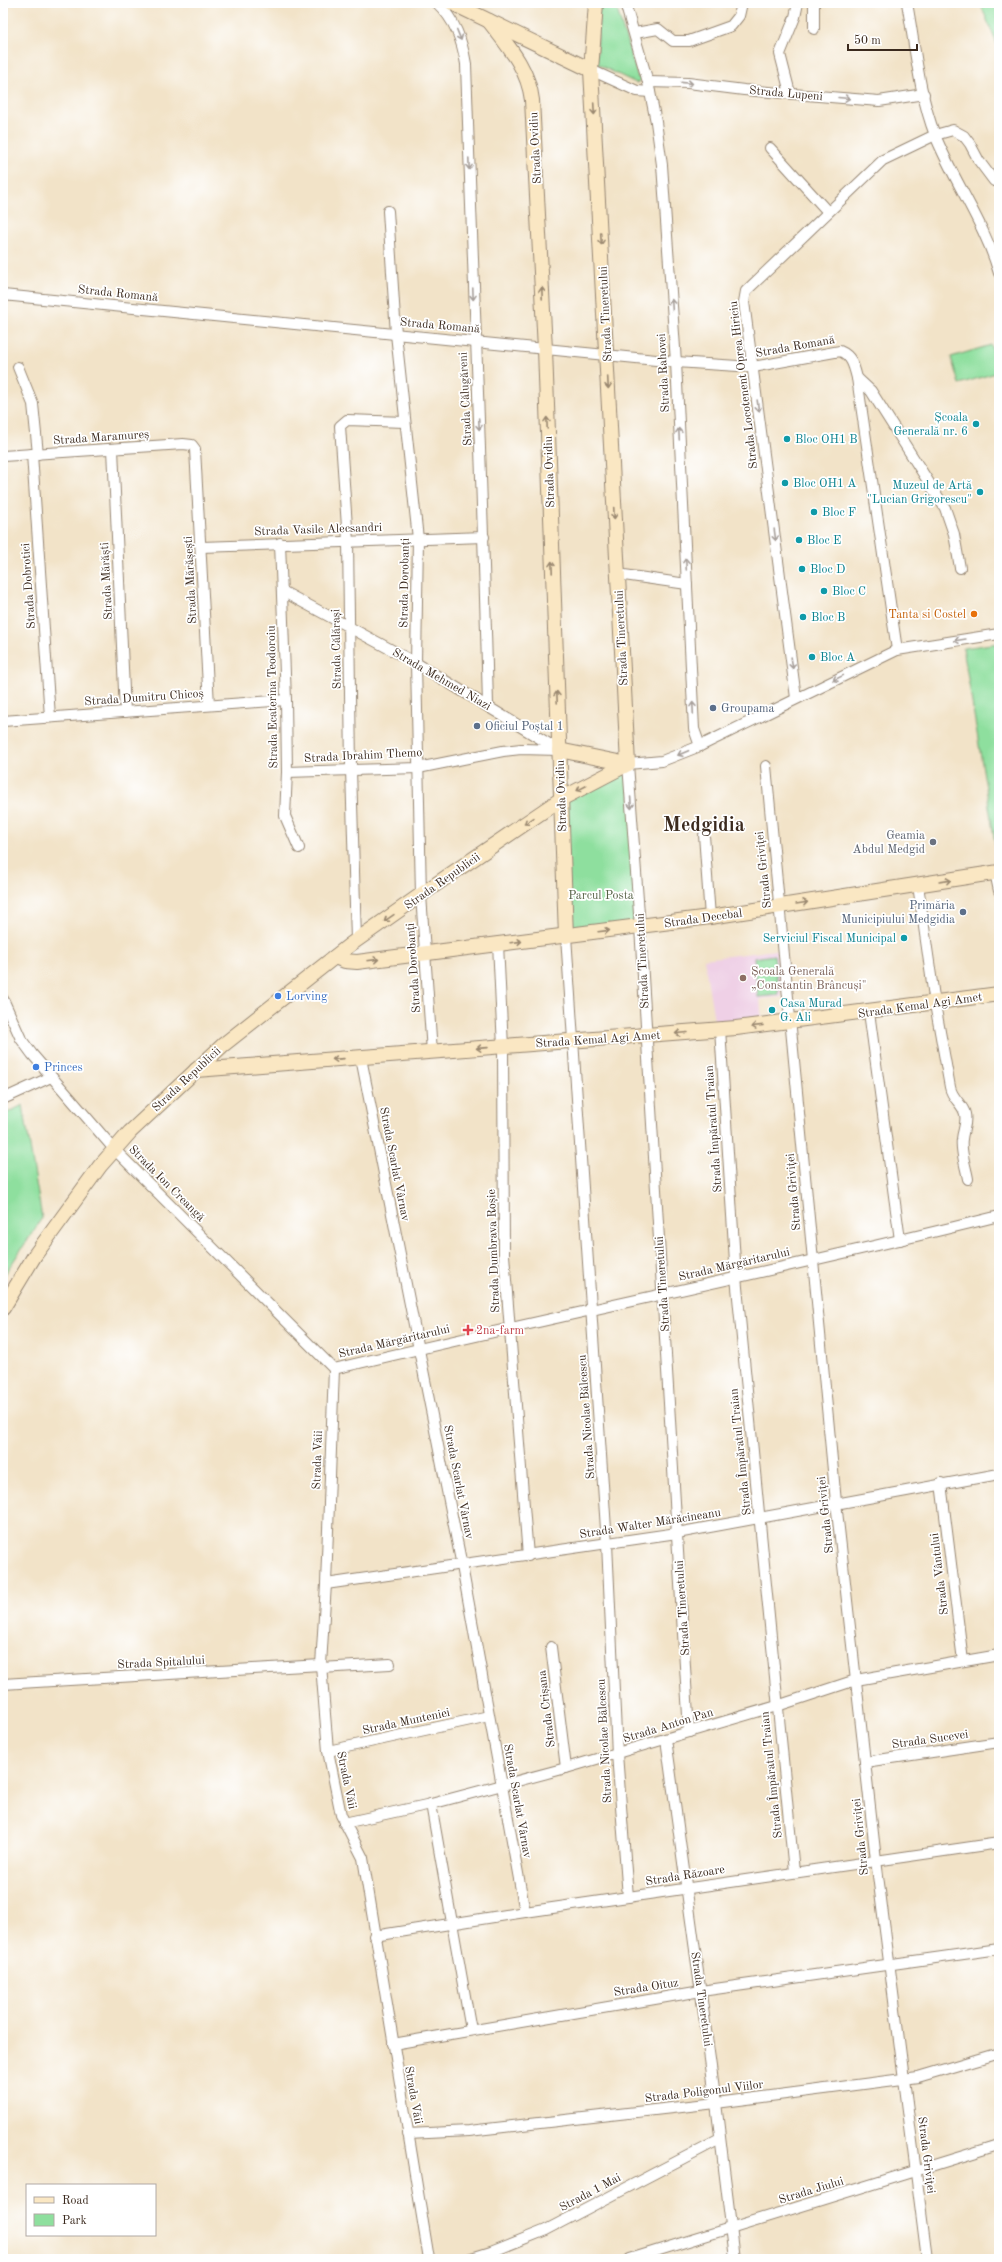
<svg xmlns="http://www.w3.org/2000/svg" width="1002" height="2262" font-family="'Old Standard TT',serif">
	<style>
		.built { fill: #efd0e6 }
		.green { fill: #8edf9e; stroke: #64845e }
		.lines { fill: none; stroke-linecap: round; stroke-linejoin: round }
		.street-casing { stroke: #968673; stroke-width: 12 }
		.secondary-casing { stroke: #968673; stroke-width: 16 }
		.street { stroke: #fff; stroke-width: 10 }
		.secondary { stroke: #fae7c3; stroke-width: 14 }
		.oneway { stroke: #a79f9a }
		.oneway2 { stroke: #9a8870 }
		.culture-dot { fill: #0f9aa8; stroke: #fff; stroke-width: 1.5 }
		.food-dot { fill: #e8710a; stroke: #fff; stroke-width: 1.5 }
		.service-dot { fill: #5c6f8a; stroke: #fff; stroke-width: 1.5 }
		.worship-dot { fill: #6b7280; stroke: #fff; stroke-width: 1.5 }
		.education-dot { fill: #8d6e63; stroke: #fff; stroke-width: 1.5 }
		.shop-dot { fill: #3f7fe0; stroke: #fff; stroke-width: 1.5 }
		.health-dot { fill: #e0444e; stroke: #fff; stroke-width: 1.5 }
		.labels { text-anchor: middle; stroke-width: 3.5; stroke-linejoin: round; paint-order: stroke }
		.street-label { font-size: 12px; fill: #3b2a1e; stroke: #fff }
		.culture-label { font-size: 12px; fill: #0d838f; stroke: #fff; text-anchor: start }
		.food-label { font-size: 12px; fill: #c56008; stroke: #fff; text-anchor: end }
		.service-label { font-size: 12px; fill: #4e5e75; stroke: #fff; text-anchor: start }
		.worship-label { font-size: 12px; fill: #5b616d; stroke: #fff; text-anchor: end }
		.park-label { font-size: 12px; fill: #546044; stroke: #fff }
		.education-label { font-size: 12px; fill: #785e54; stroke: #fff; text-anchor: start }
		.shop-label { font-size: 12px; fill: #366cbe; stroke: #fff; text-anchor: start }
		.health-label { font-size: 12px; fill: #be3a42; stroke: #fff; text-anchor: start }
		.town-label { font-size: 20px; font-weight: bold; fill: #3b2a1e; stroke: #fff }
	</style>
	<rect width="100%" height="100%" fill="#fff"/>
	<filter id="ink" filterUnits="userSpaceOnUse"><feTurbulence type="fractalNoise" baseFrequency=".025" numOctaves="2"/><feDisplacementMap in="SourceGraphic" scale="8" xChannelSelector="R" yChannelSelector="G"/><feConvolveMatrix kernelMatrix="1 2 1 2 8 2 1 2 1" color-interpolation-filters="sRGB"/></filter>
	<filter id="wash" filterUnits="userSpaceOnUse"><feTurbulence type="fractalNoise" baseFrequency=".012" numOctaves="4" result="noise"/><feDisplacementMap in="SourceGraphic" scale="16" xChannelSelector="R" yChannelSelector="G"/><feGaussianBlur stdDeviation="0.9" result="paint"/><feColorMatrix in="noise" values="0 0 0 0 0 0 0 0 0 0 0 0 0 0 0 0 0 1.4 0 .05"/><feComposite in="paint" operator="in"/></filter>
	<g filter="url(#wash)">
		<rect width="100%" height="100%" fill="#f2e3c8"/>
		<path class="built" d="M776 950 782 997 760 999 762 1022 715 1026 704 959Z"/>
		<g class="green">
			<path d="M599 3H615L638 78 643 76 639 82 636 83 597 64Z"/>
			<path d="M980 3H999V49Z"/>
			<path d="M991 345 999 372 959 384 951 357Z"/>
			<path d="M999 643V861H998L963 648Z"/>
			<path d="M628 764 640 927 566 936 561 799Z"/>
			<path d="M774 955 779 995 758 997 754 958Z"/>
			<path d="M23 1105 42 1218 3 1277V1115Z"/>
		</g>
	</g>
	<g filter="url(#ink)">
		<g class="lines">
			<defs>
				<g id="street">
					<path d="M437 3C455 20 462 40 466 64 473 278 483 492 488 706"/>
					<path d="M625 3 648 82 656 122 662 165 676 362 694 729 700 746"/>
					<path d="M907 3C915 46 919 94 935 135 954 182 985 224 999 273"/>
					<path d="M814 29V3"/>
					<path d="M635 33 658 29 673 41H689L731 26 739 16 742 3"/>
					<path d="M591 70 637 91 650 92"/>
					<path d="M648 82 688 83 744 90 879 101 924 94"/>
					<path d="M790 93 780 54 795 17 798 3"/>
					<path d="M770 148 828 212"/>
					<path d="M388 211 396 334 418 539 416 663 421 895 432 1052"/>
					<path d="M3 295 676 362 753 367 840 351C852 356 854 366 857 378L897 650"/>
					<path d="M18 367 33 404 38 454"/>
					<path d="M857 378 871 391 945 508 954 534 960 568"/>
					<path d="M113 449 125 712"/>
					<path d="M32 454 50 717"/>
					<path d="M3 456 183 444 192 445 195 449 209 705"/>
					<path d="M280 543 286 700 287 772 285 816 299 848"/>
					<path d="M201 547 484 537"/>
					<path d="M617 574 687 584"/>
					<path d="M282 591 416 663 559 750"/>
					<path d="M796 698 744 302 746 291 883 160 935 135 953 130 964 136 970 144 979 161 994 181"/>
					<path d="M3 721 286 700"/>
					<path d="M766 766 836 1502 876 1860 927 2259"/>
					<path d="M287 772 418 768 503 751 521 749 559 750"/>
					<path d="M704 835 710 917"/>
					<path d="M995 872 999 891"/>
					<path d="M918 885 935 1004 950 1087C952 1099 963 1104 965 1114 967 1124 963 1129 962 1139 960 1151 966 1167 968 1179"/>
					<path d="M566 936 607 1544 617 1754 628 1897"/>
					<path d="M356 940 351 769 348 541 340 426 347 420 405 422"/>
					<path d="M498 944 503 1047 504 1255 528 1556"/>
					<path d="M3 999 21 1039 32 1054 114 1149 334 1369"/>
					<path d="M869 1012 900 1240"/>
					<path d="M720 1029 736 1277 794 1872"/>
					<path d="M361 1058 462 1566 525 1912"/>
					<path d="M3 1099 51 1077"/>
					<path d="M334 1369 326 1584 321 1665 328 1751 341 1815 363 1858 429 2259"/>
					<path d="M334 1369C555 1316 778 1271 999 1216"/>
					<path d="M941 1483 963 1661"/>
					<path d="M326 1584 677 1533 999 1474"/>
					<path d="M551 1647 566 1768"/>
					<path d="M321 1668 390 1664"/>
					<path d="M3 1684 321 1665"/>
					<path d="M689 1732 640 927 628 764 662 761 700 746 897 650 999 634"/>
					<path d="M666 1739 716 2103 735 2259"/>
					<path d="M328 1751 489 1716"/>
					<path d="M865 1762 999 1742"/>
					<path d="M431 1804 471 2030"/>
					<path d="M344 1823 431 1804 566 1768 777 1706 856 1680 999 1655"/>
					<path d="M374 1936 525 1912 999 1843"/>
					<path d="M393 2044 701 1991 999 1949"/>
					<path d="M408 2134 469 2131 716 2103 918 2077 999 2053"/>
					<path d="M468 2259 491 2252 546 2230 720 2139"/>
					<path d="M630 2259 999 2145"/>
				</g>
				<g id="secondary">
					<path d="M452 3 591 70"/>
					<path d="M596 3 591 70 628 764"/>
					<path d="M489 21C508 46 528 68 532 100L545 349 566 936"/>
					<path d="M559 750 628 764"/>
					<path d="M335 957 345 961 357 962 710 917 999 872"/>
					<path d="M196 1070 736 1028 999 994"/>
					<path d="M3 1308 35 1255 100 1166 130 1132 223 1045 351 944 432 887 561 799 628 764"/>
				</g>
			</defs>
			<use href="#street" class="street-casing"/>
			<use href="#secondary" class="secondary-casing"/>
			<use href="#street" class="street"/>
			<use href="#secondary" class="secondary"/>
		</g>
		<defs><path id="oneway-shaft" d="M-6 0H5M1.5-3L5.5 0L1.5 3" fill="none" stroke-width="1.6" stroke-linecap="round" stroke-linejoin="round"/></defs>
		<g class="oneway">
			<use href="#oneway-shaft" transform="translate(459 35) rotate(68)"/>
			<use href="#oneway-shaft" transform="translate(687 83) rotate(6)"/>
			<use href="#oneway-shaft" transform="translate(844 98) rotate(5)"/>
			<use href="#oneway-shaft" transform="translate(469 164) rotate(88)"/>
			<use href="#oneway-shaft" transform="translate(473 294) rotate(88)"/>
			<use href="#oneway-shaft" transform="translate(672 305) rotate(-94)"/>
			<use href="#oneway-shaft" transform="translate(758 406) rotate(82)"/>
			<use href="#oneway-shaft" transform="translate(479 424) rotate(87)"/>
			<use href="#oneway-shaft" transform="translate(679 434) rotate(-93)"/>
			<use href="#oneway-shaft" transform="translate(775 535) rotate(82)"/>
			<use href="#oneway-shaft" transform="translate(686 564) rotate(-93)"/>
			<use href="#oneway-shaft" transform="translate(960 640) rotate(171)"/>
			<use href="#oneway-shaft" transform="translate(792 663) rotate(82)"/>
			<use href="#oneway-shaft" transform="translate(838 678) rotate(154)"/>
			<use href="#oneway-shaft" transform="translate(693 708) rotate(-93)"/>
			<use href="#oneway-shaft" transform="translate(683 753) rotate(157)"/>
			<use href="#oneway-shaft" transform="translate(631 803) rotate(86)"/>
		</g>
		<g class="oneway2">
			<use href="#oneway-shaft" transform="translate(594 109) rotate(87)"/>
			<use href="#oneway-shaft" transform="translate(601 239) rotate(87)"/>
			<use href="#oneway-shaft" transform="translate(542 293) rotate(-92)"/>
			<use href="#oneway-shaft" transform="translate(608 383) rotate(87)"/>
			<use href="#oneway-shaft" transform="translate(547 423) rotate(-92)"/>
			<use href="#oneway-shaft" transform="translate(614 513) rotate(87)"/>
			<use href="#oneway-shaft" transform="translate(552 567) rotate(-92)"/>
			<use href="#oneway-shaft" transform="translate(557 697) rotate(-92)"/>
			<use href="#oneway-shaft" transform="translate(582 788) rotate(152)"/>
			<use href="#oneway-shaft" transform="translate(529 821) rotate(146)"/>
			<use href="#oneway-shaft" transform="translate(945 881) rotate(-9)"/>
			<use href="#oneway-shaft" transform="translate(802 903) rotate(-9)"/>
			<use href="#oneway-shaft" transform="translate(389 918) rotate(145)"/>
			<use href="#oneway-shaft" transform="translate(604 931) rotate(-7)"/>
			<use href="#oneway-shaft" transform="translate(516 942) rotate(-7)"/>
			<use href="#oneway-shaft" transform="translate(373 960) rotate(-7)"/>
			<use href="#oneway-shaft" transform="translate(757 1026) rotate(174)"/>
			<use href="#oneway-shaft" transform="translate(681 1033) rotate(175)"/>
			<use href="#oneway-shaft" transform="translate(482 1048) rotate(176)"/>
			<use href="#oneway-shaft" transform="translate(338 1059) rotate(176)"/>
		</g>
	</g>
	<g class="culture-dot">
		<circle cx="976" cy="424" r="4"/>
		<circle cx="787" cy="439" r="4"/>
		<circle cx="785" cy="483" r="4"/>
		<circle cx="980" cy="492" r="4"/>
		<circle cx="814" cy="512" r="4"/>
		<circle cx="799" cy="540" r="4"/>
		<circle cx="802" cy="569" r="4"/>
		<circle cx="824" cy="591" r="4"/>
		<circle cx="803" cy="617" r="4"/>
		<circle cx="812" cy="657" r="4"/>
		<circle cx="904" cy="938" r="4"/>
		<circle cx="772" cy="1010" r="4"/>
	</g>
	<circle class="food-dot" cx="974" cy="614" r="4"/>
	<g class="service-dot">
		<circle cx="713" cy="708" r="4"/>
		<circle cx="477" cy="726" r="4"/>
		<circle cx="963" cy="912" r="4"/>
	</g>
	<circle class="worship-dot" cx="933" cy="842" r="4"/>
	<circle class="education-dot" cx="743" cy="978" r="4"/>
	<g class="shop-dot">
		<circle cx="278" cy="996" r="4"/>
		<circle cx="36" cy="1067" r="4"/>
	</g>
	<path class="health-dot" d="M466 1324h4v4h4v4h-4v4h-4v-4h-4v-4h4z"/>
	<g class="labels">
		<g class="street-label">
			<text transform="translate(786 93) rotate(5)" y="4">Strada Lupeni</text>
			<text transform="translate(535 148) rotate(-93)" y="4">Strada Ovidiu</text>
			<text transform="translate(118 293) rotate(6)" y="4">Strada Romană</text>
			<text transform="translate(605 314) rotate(-93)" y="4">Strada Tineretului</text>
			<text transform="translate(440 325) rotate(5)" y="4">Strada Romană</text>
			<text transform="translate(795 346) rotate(-10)" y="4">Strada Romană</text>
			<text transform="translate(663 373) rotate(-93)" y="4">Strada Rahovei</text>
			<text transform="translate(743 385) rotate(-97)" y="4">Strada Locotenent Oprea Hiriciu</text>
			<text transform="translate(465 399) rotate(-93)" y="4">Strada Călugăreni</text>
			<text transform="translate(101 437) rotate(-4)" y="4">Strada Maramureș</text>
			<text transform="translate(549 472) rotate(-92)" y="4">Strada Ovidiu</text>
			<text transform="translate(318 529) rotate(-2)" y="4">Strada Vasile Alecsandri</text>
			<text transform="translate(190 580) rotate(-93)" y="4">Strada Mărășești</text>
			<text transform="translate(106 581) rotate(-93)" y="4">Strada Mărăști</text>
			<text transform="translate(404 583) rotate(-89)" y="4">Strada Dorobanți</text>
			<text transform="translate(28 586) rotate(-94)" y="4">Strada Dobrotici</text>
			<text transform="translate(621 638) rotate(-93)" y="4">Strada Tineretului</text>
			<text transform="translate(336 649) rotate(-91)" y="4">Strada Călărași</text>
			<text transform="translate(442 679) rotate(30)" y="4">Strada Mehmed Niazi</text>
			<text transform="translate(144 697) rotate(-4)" y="4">Strada Dumitru Chicoș</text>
			<text transform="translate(272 697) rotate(-91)" y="4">Strada Ecaterina Teodoroiu</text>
			<text transform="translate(363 755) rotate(-3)" y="4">Strada Ibrahim Themo</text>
			<text transform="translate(561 796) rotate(-92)" y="4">Strada Ovidiu</text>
			<text transform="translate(763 870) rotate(-96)" y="4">Strada Griviței</text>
			<text transform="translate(442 881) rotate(-35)" y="4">Strada Republicii</text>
			<text transform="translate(703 918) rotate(-8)" y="4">Strada Decebal</text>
			<text transform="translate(642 961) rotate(-93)" y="4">Strada Tineretului</text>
			<text transform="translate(413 968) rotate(-94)" y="4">Strada Dorobanți</text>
			<text transform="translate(920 1005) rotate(-8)" y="4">Strada Kemal Agi Amet</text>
			<text transform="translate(598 1039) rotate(-4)" y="4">Strada Kemal Agi Amet</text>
			<text transform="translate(186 1079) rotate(-43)" y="4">Strada Republicii</text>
			<text transform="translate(713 1129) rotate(-94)" y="4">Strada Împăratul Traian</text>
			<text transform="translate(395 1164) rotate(79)" y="4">Strada Scarlat Vârnav</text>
			<text transform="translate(167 1183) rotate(45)" y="4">Strada Ion Creangă</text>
			<text transform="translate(793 1192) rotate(-95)" y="4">Strada Griviței</text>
			<text transform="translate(493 1251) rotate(-92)" y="4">Strada Dumbrava Roșie</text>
			<text transform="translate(734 1264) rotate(-13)" y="4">Strada Mărgăritarului</text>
			<text transform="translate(662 1284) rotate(-94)" y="4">Strada Tineretului</text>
			<text transform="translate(394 1341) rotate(-13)" y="4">Strada Mărgăritarului</text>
			<text transform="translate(586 1417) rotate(-94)" y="4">Strada Nicolae Bălcescu</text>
			<text transform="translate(740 1452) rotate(-96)" y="4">Strada Împăratul Traian</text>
			<text transform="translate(317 1460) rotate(-88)" y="4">Strada Văii</text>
			<text transform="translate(459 1482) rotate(79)" y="4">Strada Scarlat Vârnav</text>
			<text transform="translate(825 1515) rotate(-96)" y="4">Strada Griviței</text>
			<text transform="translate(650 1523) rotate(-9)" y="4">Strada Walter Mărăcineanu</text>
			<text transform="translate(939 1574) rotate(-97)" y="4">Strada Vântului</text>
			<text transform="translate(682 1608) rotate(-94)" y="4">Strada Tineretului</text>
			<text transform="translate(161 1662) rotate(-3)" y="4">Strada Spitalului</text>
			<text transform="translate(546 1709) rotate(-97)" y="4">Strada Crișana</text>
			<text transform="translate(406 1721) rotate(-12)" y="4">Strada Munteniei</text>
			<text transform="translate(668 1725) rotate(-17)" y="4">Strada Anton Pan</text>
			<text transform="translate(930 1739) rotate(-8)" y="4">Strada Sucevei</text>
			<text transform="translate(604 1741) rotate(-93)" y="4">Strada Nicolae Bălcescu</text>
			<text transform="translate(771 1775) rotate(-96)" y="4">Strada Împăratul Traian</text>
			<text transform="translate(347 1780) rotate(78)" y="4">Strada Văii</text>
			<text transform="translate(518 1801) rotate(80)" y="4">Strada Scarlat Vârnav</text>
			<text transform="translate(860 1837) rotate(-96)" y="4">Strada Griviței</text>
			<text transform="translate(685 1875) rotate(-9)" y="4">Strada Răzoare</text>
			<text transform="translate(646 1987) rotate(-9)" y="4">Strada Oituz</text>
			<text transform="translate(702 1999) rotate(82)" y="4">Strada Tineretului</text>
			<text transform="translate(704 2091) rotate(-7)" y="4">Strada Poligonul Viilor</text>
			<text transform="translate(414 2095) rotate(80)" y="4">Strada Văii</text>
			<text transform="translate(927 2155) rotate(83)" y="4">Strada Griviței</text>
			<text transform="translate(811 2190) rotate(-17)" y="4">Strada Jiului</text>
			<text transform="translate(590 2192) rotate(-28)" y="4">Strada 1 Mai</text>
		</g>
		<g class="culture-label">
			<text x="968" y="421" text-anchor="end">Școala<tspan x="968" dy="14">Generală nr. 6</tspan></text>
			<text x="795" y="443">Bloc OH1 B</text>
			<text x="793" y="487">Bloc OH1 A</text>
			<text x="972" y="489" text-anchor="end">Muzeul de Artă<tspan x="972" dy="14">"Lucian Grigorescu"</tspan></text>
			<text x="822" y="516">Bloc F</text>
			<text x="807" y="544">Bloc E</text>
			<text x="810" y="573">Bloc D</text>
			<text x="832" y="595">Bloc C</text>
			<text x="811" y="621">Bloc B</text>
			<text x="820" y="661">Bloc A</text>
			<text x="896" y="942" text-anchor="end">Serviciul Fiscal Municipal</text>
			<text x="780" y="1007">Casa Murad<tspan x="780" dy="14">G. Ali</tspan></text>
		</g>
		<g class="food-label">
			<text x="966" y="618">Tanta si Costel</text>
		</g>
		<g class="service-label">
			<text x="721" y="712">Groupama</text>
			<text x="485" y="730">Oficiul Poștal 1</text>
			<text x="955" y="909" text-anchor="end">Primăria<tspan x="955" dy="14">Municipiului Medgidia</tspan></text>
		</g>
		<g class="worship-label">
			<text x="925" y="839">Geamia<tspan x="925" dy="14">Abdul Medgid</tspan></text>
		</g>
		<g class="park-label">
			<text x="601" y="899">Parcul Posta</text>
		</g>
		<g class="education-label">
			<text x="751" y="975">Școala Generală<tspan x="751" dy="14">„Constantin Brâncuși"</tspan></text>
		</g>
		<g class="shop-label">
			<text x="286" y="1000">Lorving</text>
			<text x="44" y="1071">Princes</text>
		</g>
		<g class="health-label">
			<text x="476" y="1334">2na-farm</text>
		</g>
		<g class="town-label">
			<text x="704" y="831">Medgidia</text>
		</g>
	</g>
	<rect width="1002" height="2262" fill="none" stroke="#fff" stroke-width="16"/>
	<rect x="26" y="2184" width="130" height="52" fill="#ffffff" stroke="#b1aaa5"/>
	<rect x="34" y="2197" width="20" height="6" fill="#fae7c3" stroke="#b1aaa5"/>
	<text x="62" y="2204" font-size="12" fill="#3b2a1e">Road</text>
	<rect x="34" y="2214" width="20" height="12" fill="#8edf9e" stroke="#b1aaa5"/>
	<text x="62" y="2224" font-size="12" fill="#3b2a1e">Park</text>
	<path d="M848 44v6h69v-6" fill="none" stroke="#3b2a1e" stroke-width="2"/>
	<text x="854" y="44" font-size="12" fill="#3b2a1e" stroke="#ffffff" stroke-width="3" paint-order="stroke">50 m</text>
</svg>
